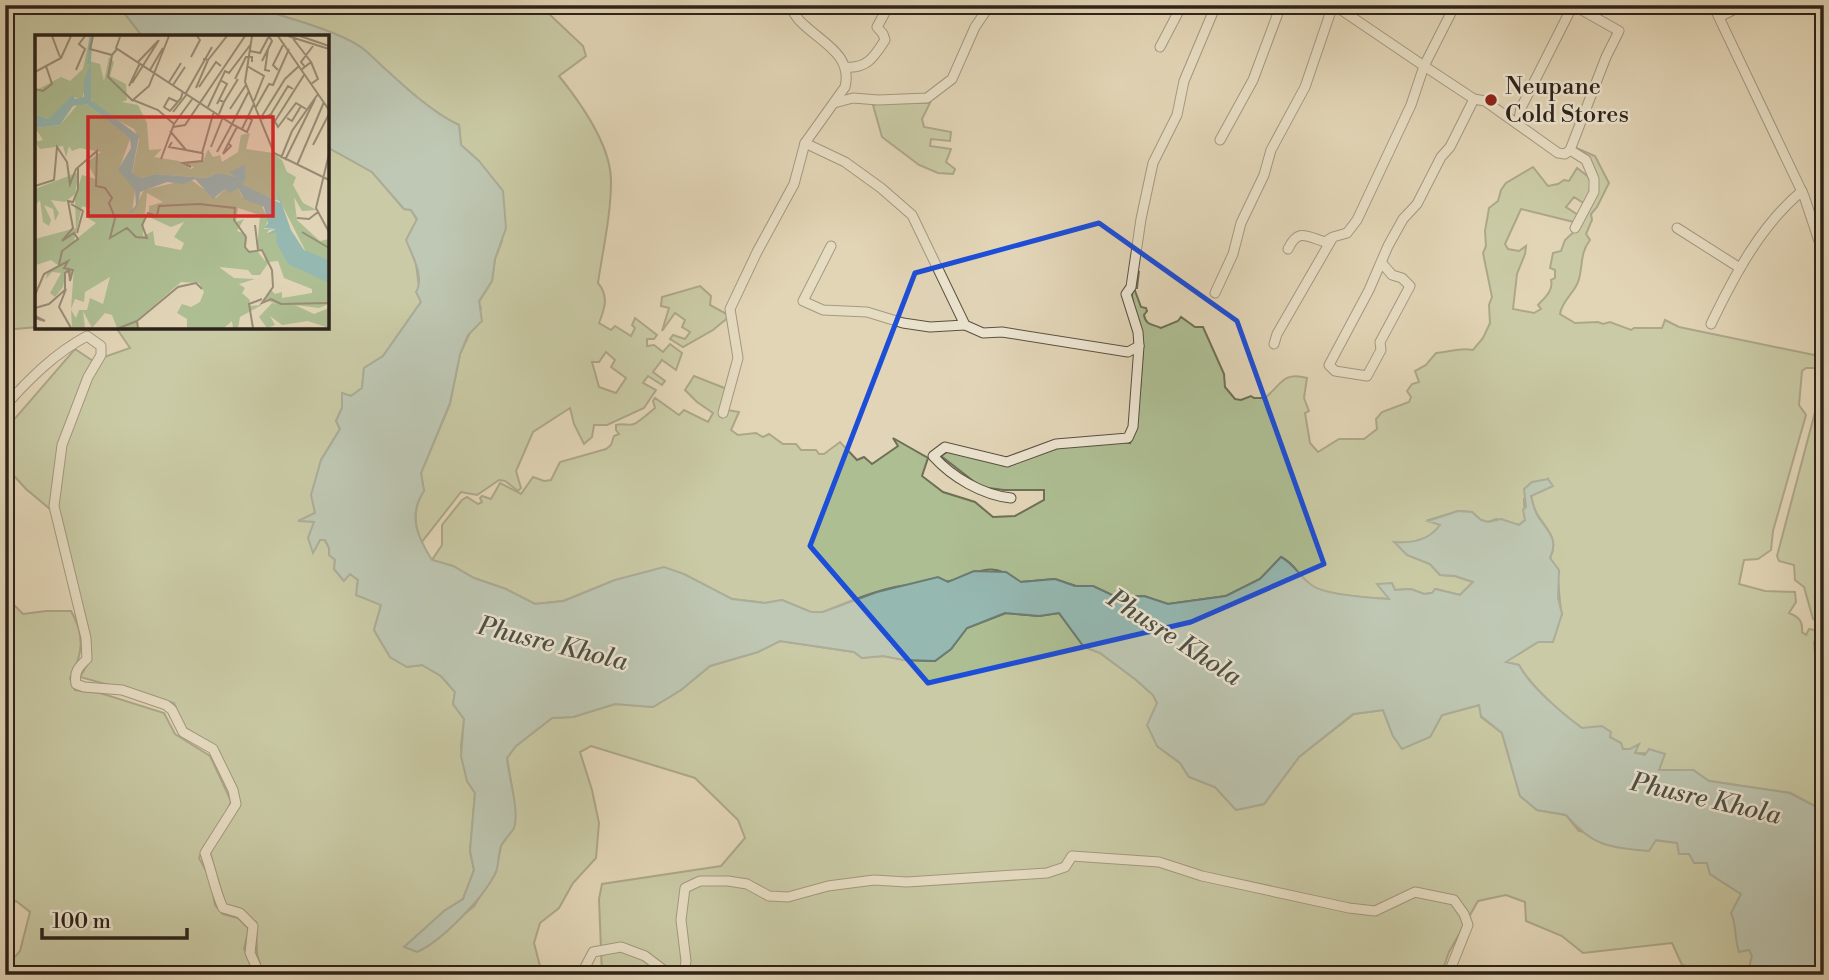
<svg xmlns="http://www.w3.org/2000/svg" width="1829" height="980" font-family="'Libre Bodoni',serif">
	<style>
		.green { fill: #aebe93; stroke: #6e7056; stroke-width: 2; fill-rule: evenodd }
		.water { fill: #95b8b1; stroke: #6b7c75; stroke-width: 2 }
		.lines { fill: none; stroke-linecap: round; stroke-linejoin: round }
		.minor-casing { stroke: #5a5041; stroke-width: 11 }
		.minor { stroke: #ece4d0; stroke-width: 9 }
		.marked { fill: none; stroke: #1d4ed8; stroke-width: 5; stroke-linejoin: round }
		.poi-dot { fill: #8f2418; stroke: #ece4d0; stroke-width: 2.5 }
		.labels { text-anchor: middle; stroke-width: 5; stroke-linejoin: round; paint-order: stroke }
		.poi-label { font-size: 24px; fill: #2d231a; stroke: #ece4d0; text-anchor: start }
		.water-label { font-size: 26px; font-style: italic; fill: #4c5047; stroke: #ece4d0 }
		.inset-river { fill: none; stroke: #95b8b1; stroke-width: 3.5 }
		.inset-road { fill: none; stroke: #9a8e78; stroke-width: 2 }
		.view { fill: #d62828; fill-opacity: 0.15; stroke: #d62828; stroke-width: 3.5 }
		.inset-edge { fill: none; stroke: #2d231a; stroke-width: 3.5 }
	</style>
	<rect width="100%" height="100%" fill="#e2d5b7"/>
	<filter id="stains"><feTurbulence type="fractalNoise" baseFrequency=".00286" numOctaves="4"/><feColorMatrix values="0 0 0 0 .2 0 0 0 0 .09 0 0 0 0 .02 0 0 0 .5 -.17"/></filter>
	<radialGradient id="worn" r=".72"><stop offset=".6" stop-color="#630" stop-opacity="0"/><stop offset="1" stop-color="#630" stop-opacity=".3"/></radialGradient>
	<g class="green">
		<path d="M5 5H118L143 37H37V327L5 330Z"/>
		<path d="M262 5H545L547 12 583 46 586 56 559 76C580 102 611 146 611 181 611 215 603 249 598 283 609 296 605 308 599 323L611 330 615 326 631 336 635 328 632 325 635 318 657 335 654 339H647V346L654 345 663 352 670 344 682 353 676 370 662 360 653 372 665 381 662 385 648 376 643 383 656 390 644 408 607 425H594L592 437 584 444 574 424 570 408 533 432 516 471 521 488 518 491 505 481 499 480 477 495 461 492 421 543C414 525 413 507 424 491L421 473 450 404 460 354 481 309 479 302 492 281 495 259 502 241 479 161 461 145 459 125C428 111 391 74 365 51 345 33 292 19 265 11ZM606 352 615 360 611 367 626 378 616 393 599 387 592 362H599Z"/>
		<path d="M884 102 930 103 922 119 924 127 951 132 950 141 931 139 930 146 951 149 946 162 955 169 953 174 938 173 919 165 882 137 873 105Z"/>
		<path d="M327 147 372 172 404 209 411 210 417 220 407 240 416 264 421 302 383 356 364 368 362 388 351 396 342 394V408L336 421 340 429 321 460 315 513 300 521H315L313 552 320 540H325L335 559 334 569 343 580 350 574 358 580 357 588 381 605 374 630 390 657 407 667 422 665 441 676 455 692 453 704 464 719 461 747 467 781 475 793 470 851 474 870 463 899 444 911 428 927 452 924 474 906 496 871 501 846 514 827V799L507 758 516 746 552 718 573 717 615 704 653 707 681 690 710 666 758 652 780 641 854 652 862 658 883 656 904 660 935 661 951 649 967 628 1006 613 1039 616 1059 613 1084 647 1100 653 1135 679 1153 695 1157 703V746L1180 763 1189 777 1215 787 1236 810 1264 804 1299 757 1354 714 1383 710 1393 736 1430 737 1442 715 1480 705 1481 717 1502 733 1520 796 1537 810 1566 815 1579 831 1678 843 1689 853 1707 863 1710 874 1741 894 1736 923 1753 956 1749 967 1752 975H1693L1698 969 1682 965 1672 943 1583 953 1562 936 1526 921 1525 902 1506 895 1478 901 1449 952 1441 975H602L599 899 602 884 721 866 745 838 738 820 695 778 591 746 580 752 592 790 599 823 596 858 573 883 559 908 540 923 534 943 540 966 557 974 574 968 573 975H263L257 954 256 922 226 907 210 853 239 803 214 745 184 727 174 703 80 677 90 660 57 515 26 489 5 466V430L75 349 93 361 130 348 117 329 112 327H327Z"/>
		<path d="M1574 147 1595 156 1609 183 1597 207 1591 214 1592 220 1586 234 1590 240C1580 253 1583 264 1579 279 1576 292 1562 300 1560 314L1575 323 1598 322 1603 324 1610 322 1631 330 1634 328H1662L1665 320 1679 327 1824 357 1822 368H1806L1802 371 1799 405 1806 415 1773 531 1771 550 1758 559 1744 560 1739 584 1765 591 1795 592 1796 602 1789 613C1799 617 1803 621 1802 632L1806 635 1809 629 1820 631 1824 637V643L1814 642 1816 667 1824 689V811L1790 793 1709 781 1693 770H1658L1664 754 1634 753 1630 749H1623C1611 734 1595 736 1580 727 1563 716 1528 682 1519 665L1505 662 1538 642 1562 615C1557 594 1562 576 1550 558 1559 540 1548 531 1539 517 1534 511 1533 504 1531 496L1548 487V479L1524 499 1525 520 1519 525 1496 519 1488 522 1481 520 1472 512 1458 511 1429 520 1441 525 1431 536 1410 543 1407 555 1430 564 1440 575 1455 576 1473 582 1460 595 1436 589 1432 593 1424 594 1411 589 1395 590 1390 599C1373 598 1327 595 1313 587 1299 578 1296 564 1281 557L1260 579 1226 596 1168 604 1144 596 1116 597 1093 586H1076L1055 579 1020 582C985 556 977 578 944 582 928 584 911 584 895 587 870 592 846 603 823 612H811L782 600 765 603 732 599 715 591 615 580 563 601 535 604 506 589 474 578 453 566 432 560 442 545V525L462 500 467 497 478 504 482 502 480 498 482 496 491 499 500 483 521 494 533 477 544 481 551 480 560 462 606 449 611 445 614 436 619 434 616 430V425C622 423 630 426 634 424 639 422 650 412 655 408L653 401 655 398 679 415 684 410 708 422 713 413 697 402 685 390 694 376 727 389V410L739 412 731 430 738 435 756 433 763 437 769 434 783 444H796L801 450H816L819 454H824L840 442 857 460 864 457 872 464 898 446 893 438 928 458 922 476 943 492 975 502 993 517 1015 516 1044 500V490H1004L981 487 941 456 950 450 1007 464 1062 445 1114 440 1130 443 1140 390 1143 349 1132 296 1133 287 1139 271 1137 288H1134L1141 307 1146 308 1147 311 1144 315C1146 326 1153 324 1161 328L1178 321 1181 317 1195 327H1203L1224 374 1225 387 1235 399 1241 400 1251 396 1254 398H1265C1281 385 1283 371 1307 378L1304 398 1309 411 1305 413 1310 443 1318 452 1339 439H1364L1377 429 1376 419 1382 412 1409 402 1411 397 1407 391 1412 384 1419 382 1415 371 1426 365 1436 353C1450 352 1460 347 1473 350L1483 338 1490 323 1489 305 1492 297 1483 253 1486 246 1485 231 1489 208 1498 201 1501 190 1506 183 1533 167 1548 186 1558 184 1564 180 1569 181 1577 168 1590 178 1593 185 1585 204 1574 197 1566 207 1578 215 1574 222 1521 209 1505 244 1508 249 1519 251 1526 246 1525 254 1517 274 1513 309 1534 313 1541 309 1538 305C1543 299 1554 291 1551 280L1555 278V270L1550 268 1553 253 1561 251 1565 240 1577 229 1597 180 1591 161Z"/>
		<path d="M700 286 711 296 710 305 730 316 713 330 683 347 670 339 673 335 685 339 690 332 682 327 685 320 675 313 662 331 669 308 661 306 662 297Z"/>
		<path d="M1824 396V627L1813 619 1804 587 1795 580 1794 565 1779 561 1777 556 1819 397Z"/>
		<path d="M5 596 23 614 46 611H71C85 635 83 655 70 678L75 690 100 693 164 713 175 734 210 756 231 801 228 810 204 847 199 858 210 878 215 905 223 914 238 918 249 929 244 949 256 975H5V963L9 964 20 951 30 912 16 901 5 909Z"/>
	</g>
	<path class="water" d="M118 5H225L231 9 250 10 255 5H262L266 11C292 19 345 33 366 51 391 74 428 111 459 125L461 145 479 161 503 191 506 228 495 259 492 281 479 301 482 321 468 335 460 354 450 403 421 473 424 491C407 515 418 538 432 560L453 566 474 578 506 589 535 604 564 601 615 580 664 567 684 574 732 599 765 603 782 600 811 612H823L877 592 938 577 948 582 974 571 1006 572 1021 582 1055 579 1075 586H1093L1116 597 1144 596 1168 604 1226 596 1260 579 1281 557C1295 564 1299 577 1313 586 1326 595 1372 598 1389 599L1377 584 1392 583 1395 590 1411 589 1424 594 1432 593 1435 589 1460 595 1473 582 1455 576 1440 575 1430 564 1407 555 1394 542C1413 543 1428 541 1440 525L1428 521 1458 511 1472 512 1481 520 1488 522 1501 519 1519 525 1525 520 1523 510 1526 507 1524 489 1532 482 1548 479 1553 486 1531 496C1533 504 1534 511 1539 518 1548 531 1559 540 1550 558L1559 570 1558 598 1562 614 1553 642H1538L1506 662 1519 665C1531 688 1561 712 1582 728L1602 726 1611 732 1610 737 1621 743 1623 749H1630L1639 744 1635 753 1645 755 1649 749 1665 754 1659 770H1693L1709 781 1790 793 1824 811V975H1752L1749 967 1752 956 1749 950 1739 952C1734 938 1737 925 1731 913L1741 894 1710 874 1707 863H1694L1689 854H1679L1677 843 1656 840 1649 851C1609 847 1593 847 1566 815L1537 810 1520 796 1502 733 1481 716 1479 705 1442 715 1430 737 1402 749 1393 736 1383 710 1353 714 1299 757 1264 804 1236 810 1215 787 1189 777 1180 763 1157 746 1147 725 1157 703 1153 695 1135 679 1100 653 1084 647 1059 613 1039 616 1005 613 967 628 951 649 935 661 904 660 883 656 862 658 854 652 780 641 758 652 710 666 681 690 653 707 615 704 573 717 552 718 516 746 507 758C508 776 520 811 514 828 511 834 504 839 501 846 498 854 499 864 496 872 485 896 441 942 417 952L404 947 444 911 463 899 474 870 470 851 475 793 467 781 461 756 464 719 453 704 455 692 441 676 422 665 407 667 390 657 374 630 381 605 356 595 358 580 350 574 344 581 334 569 335 560 329 555V548L325 540H320L313 553 308 538 314 522 298 521 315 513 311 495 321 460 340 429 336 421 342 408V393L351 396 362 388 364 368 383 356 421 302 416 292C425 277 412 255 406 240L417 219 411 210 404 209 372 172 327 147V37H143Z"/>
	<g class="lines">
		<defs>
			<g id="minor">
				<path d="M1334 5 1424 66 1455 5"/>
				<path d="M1713 5 1804 196 1824 256"/>
				<path d="M1719 17 1743 5"/>
				<path d="M1160 47 1182 5"/>
				<path d="M846 67C867 69 874 57 885 40L883 34 877 27 889 5"/>
				<path d="M834 103 853 98 878 100 927 98 952 79 975 27 990 5"/>
				<path d="M1518 124 1521 108 1573 5"/>
				<path d="M1220 140 1253 80 1281 5"/>
				<path d="M805 143 845 162 881 188 912 215 965 325 983 333 1002 332 1128 352 1139 346 1138 332 1126 294 1131 287 1141 219 1153 163 1177 115 1184 81 1216 5"/>
				<path d="M1570 150 1586 160 1594 179V192L1575 228"/>
				<path d="M1677 228 1740 268"/>
				<path d="M831 246 803 301 823 310 867 312 903 323 930 327 965 325"/>
				<path d="M1288 249C1298 228 1306 236 1325 242L1331 238"/>
				<path d="M1381 262 1392 275 1402 278 1410 286 1380 342 1381 350 1367 376 1335 371 1329 365 1369 290 1388 246 1403 219 1417 204 1441 157 1450 147 1474 99"/>
				<path d="M1215 293 1233 254 1241 223 1264 175 1271 150 1305 87 1333 5"/>
				<path d="M1711 324C1734 276 1761 225 1802 191"/>
				<path d="M1274 344 1277 334 1333 237 1347 233 1357 220 1411 105 1424 66 1474 99 1485 101 1558 153 1565 154 1570 150 1606 57 1619 31 1573 5"/>
				<path d="M5 406C29 379 55 353 87 336L101 346V355L88 377 62 445 54 506 86 638 87 659C78 667 74 672 76 684L84 687 122 690 166 705 172 710 183 732 213 749 233 790 236 804 205 853C212 872 215 891 223 908L240 913 253 926 250 953 260 975"/>
				<path d="M723 413 738 358 730 309 757 252 794 184 805 143 845 87C853 55 821 42 802 23 796 18 793 11 789 5"/>
				<path d="M1011 498C982 495 952 477 933 456L945 447 1007 462 1056 444 1128 438 1133 427 1139 346"/>
				<path d="M581 975 593 952 621 947 645 956 670 975"/>
				<path d="M684 975 686 961 681 920 685 888 700 881H728L747 884 769 896 788 897 828 886 874 880 907 882 1047 873 1065 867 1072 856 1159 862 1202 876 1349 908 1375 911 1415 892 1454 900 1464 914 1468 925 1448 975"/>
			</g>
		</defs>
		<use href="#minor" class="minor-casing"/>
		<use href="#minor" class="minor"/>
	</g>
	<path d="M0 0H1829V980H0ZM1099 223 1237 321 1324 564 1191 622 928 683 810 546 915 273Z" fill="#e2d5b7" fill-opacity=".55" fill-rule="evenodd"/>
	<path class="marked" d="M1099 223 1237 321 1324 564 1191 622 928 683 810 546 915 273Z"/>
	<circle class="poi-dot" cx="1491" cy="100" r="7"/>
	<g class="labels">
		<g class="poi-label">
			<text x="1505" y="94">Neupane<tspan x="1505" dy="28">Cold Stores</tspan></text>
		</g>
		<g class="water-label">
			<text transform="translate(1175 637) rotate(33)" y="9">Phusre Khola</text>
			<text transform="translate(553 643) rotate(14)" y="9">Phusre Khola</text>
			<text transform="translate(1706 798) rotate(13)" y="9">Phusre Khola</text>
		</g>
	</g>
	<g transform="translate(35 35)">
		<rect width="294" height="294" fill="#e2d5b7"/>
		<path d="M55 1 54 26 65 29 69 46 74 22 79 27 75 41 91 49 92 65 87 67 103 70 112 88 114 115 127 114 119 122 144 126 156 134 159 132 148 128 168 126 173 114 178 122 185 120 187 127 203 117 206 100 215 98 211 114 238 118 247 125 252 137 261 142 258 150 268 168 282 175 267 176 259 162 262 185 285 206 294 204V225L271 217 245 166 221 160 206 149 211 144 208 133 195 137 202 141 194 143 183 138 171 143 120 139 107 143 97 139 104 105 99 94 66 76 55 63 56 28 47 65 39 62 13 84 0 79V56L26 42 35 46 48 34ZM44 68 52 69 95 104 85 132 100 155 97 178 109 155 155 144 181 163 190 154 203 153 207 162 226 169 233 185 229 194H241L234 195 232 198H242L254 229 293 245 294 269 284 273 260 270 279 279 294 273V293L273 286 247 290 235 281 240 290 232 293 224 282 237 268 242 269 230 265 235 254 240 259 247 257V263L277 258V254L249 243 243 226 234 227 225 240H217L213 235 184 232 199 243 220 244 204 249 210 253 207 258 215 265 214 271 227 270 205 282 203 293H198L197 286 189 293H152V284L142 278 147 269 156 272 165 267 169 257 164 248 146 247 102 285V293H82L77 280 70 278 57 293 48 276 50 293H37L36 275 41 283 44 275H52L55 263 68 269 75 242 50 257 49 267 40 264 36 274 39 232 36 245 31 236 28 252 20 262 15 258 26 238 17 237 11 244 12 239 24 231 16 225 1 230 0 204 41 193 40 163 47 140 61 144 52 127 66 117 45 113 37 116 34 111 31 122 28 111 5 114 0 107 8 105 0 93 25 90ZM112 158 128 167 114 171V182L136 192 149 187 139 202 149 208 146 215 120 210 118 196 108 201ZM47 171 56 174 51 182 61 188 39 206ZM203 173 225 180 222 214 229 216 230 226 223 217 211 215V199L202 196 209 184 201 187ZM44 137 40 159 30 167 16 165 24 178 20 186 18 174 9 170 16 185 14 191 8 187 5 165 0 171V154Z" fill="#aebe93" fill-rule="evenodd"/>
		<path d="M56 28V65L104 101 97 138 107 143 120 139 171 143 183 138 201 142 194 137 210 130 211 144 207 149 245 168 240 150 256 195 269 215 294 225V248L253 229 241 207 242 198 231 199 241 194 229 193 233 188 229 172 209 164 203 153 195 158 190 154 178 164 160 144 148 149 132 147 105 157 103 170 97 178H94L101 170 100 155 83 135 96 113 95 104 52 69 38 71 25 90 0 93V79L13 84 38 60 40 64 49 62V44Z" fill="#95b8b1"/>
		<path class="inset-river" d="M54 29 56 1"/>
		<path class="inset-road" d="M17 1 25 22M58 1 55 14 77 20 82 14M217 1 210 47 239 118 294 145M243 1 294 75M253 1 294 14M256 1 276 27 266 35M265 1 294 11M85 2 81 13 197 89 214 56M233 14 230 35 235 36M215 16 225 18 234 1M77 20 73 42 98 66M156 22 165 5 162 1M168 24 173 25 192 1M227 26 237 6 234 1M103 27 123 6M212 31 229 41 219 66M270 32 266 27 278 11M41 35 50 14 44 9 50 1M115 35 128 13M243 35 238 30 249 8M0 37 26 23 36 1M200 44 211 22H217V27M134 47 146 28M97 48 124 5M276 49 283 44 276 27M138 50 150 32M94 51 105 28M164 52 181 27 186 31M161 53 173 25M0 54 8 56 17 49 11 31M151 58 177 12M184 65 192 49 185 45M143 67 134 63 129 72 135 76 141 69 146 63 148 56M189 67 203 44M182 69 184 65 189 67 184 79M173 72 190 36 194 38 216 9M221 72 234 49 238 50 254 14M195 74 211 50M138 77 152 59M236 79 253 51 258 54M227 81 250 44 264 31M252 83 257 86 266 71M227 84 236 79 243 92 261 68 271 74M240 86 269 40M139 89 158 63M138 92 150 90 210 1M207 94 219 69M135 96 151 115 167 118 179 76M137 107 134 112 151 115M193 108 196 111 188 119 194 107 202 92M278 110 294 79M176 112 188 82M182 117 197 89 212 97 217 85 212 82M294 119 281 173 294 197M246 123 257 96 283 59M126 124 139 89 123 75 98 65 114 51 134 1M250 125 280 64M262 130 289 67M156 132 148 128 167 126 168 118M0 151 19 145 22 112 32 127 35 149 41 134 62 116 61 151 70 153 77 163 74 168 80 183 75 203 92 193 101 202 112 203 107 190 113 178 122 181 124 171 164 169 200 173 199 185 211 202 210 212 214 217 227 215 237 235 238 252 227 268 236 264 246 269 294 268M36 169 48 176 42 198M262 183 274 184 283 177M220 190 223 215M267 197 294 213M24 230 27 216 43 204 39 198 27 206 38 193 33 166 38 167 43 154V132M0 260 9 239 33 226 29 233 38 235 35 246 34 235 30 238V254M0 273 14 269 31 254 24 272 36 293M0 281 10 286 0 283M102 286 143 252 161 248 167 254M84 293 102 286 103 293M218 293 214 269 227 264"/>
		<path class="view" d="M53 82H238V181H53Z"/>
		<rect width="294" height="294" class="inset-edge"/>
	</g>
	<rect width="1829" height="980" fill="none" stroke="#e2d5b7" stroke-width="28"/>
	<rect x="7" y="7" width="1815" height="966" fill="none" stroke="#2d231a" stroke-width="3.5"/>
	<rect x="14" y="14" width="1801" height="952" fill="none" stroke="#2d231a" stroke-width="2"/>
	<path d="M42 928v10h145v-10" fill="none" stroke="#2d231a" stroke-width="3.5"/>
	<text x="52" y="928" font-size="21" fill="#2d231a" stroke="#ece4d0" stroke-width="5" paint-order="stroke">100 m</text>
	<rect width="100%" height="100%" filter="url(#stains)"/>
	<rect width="100%" height="100%" fill="url(#worn)"/>
</svg>
